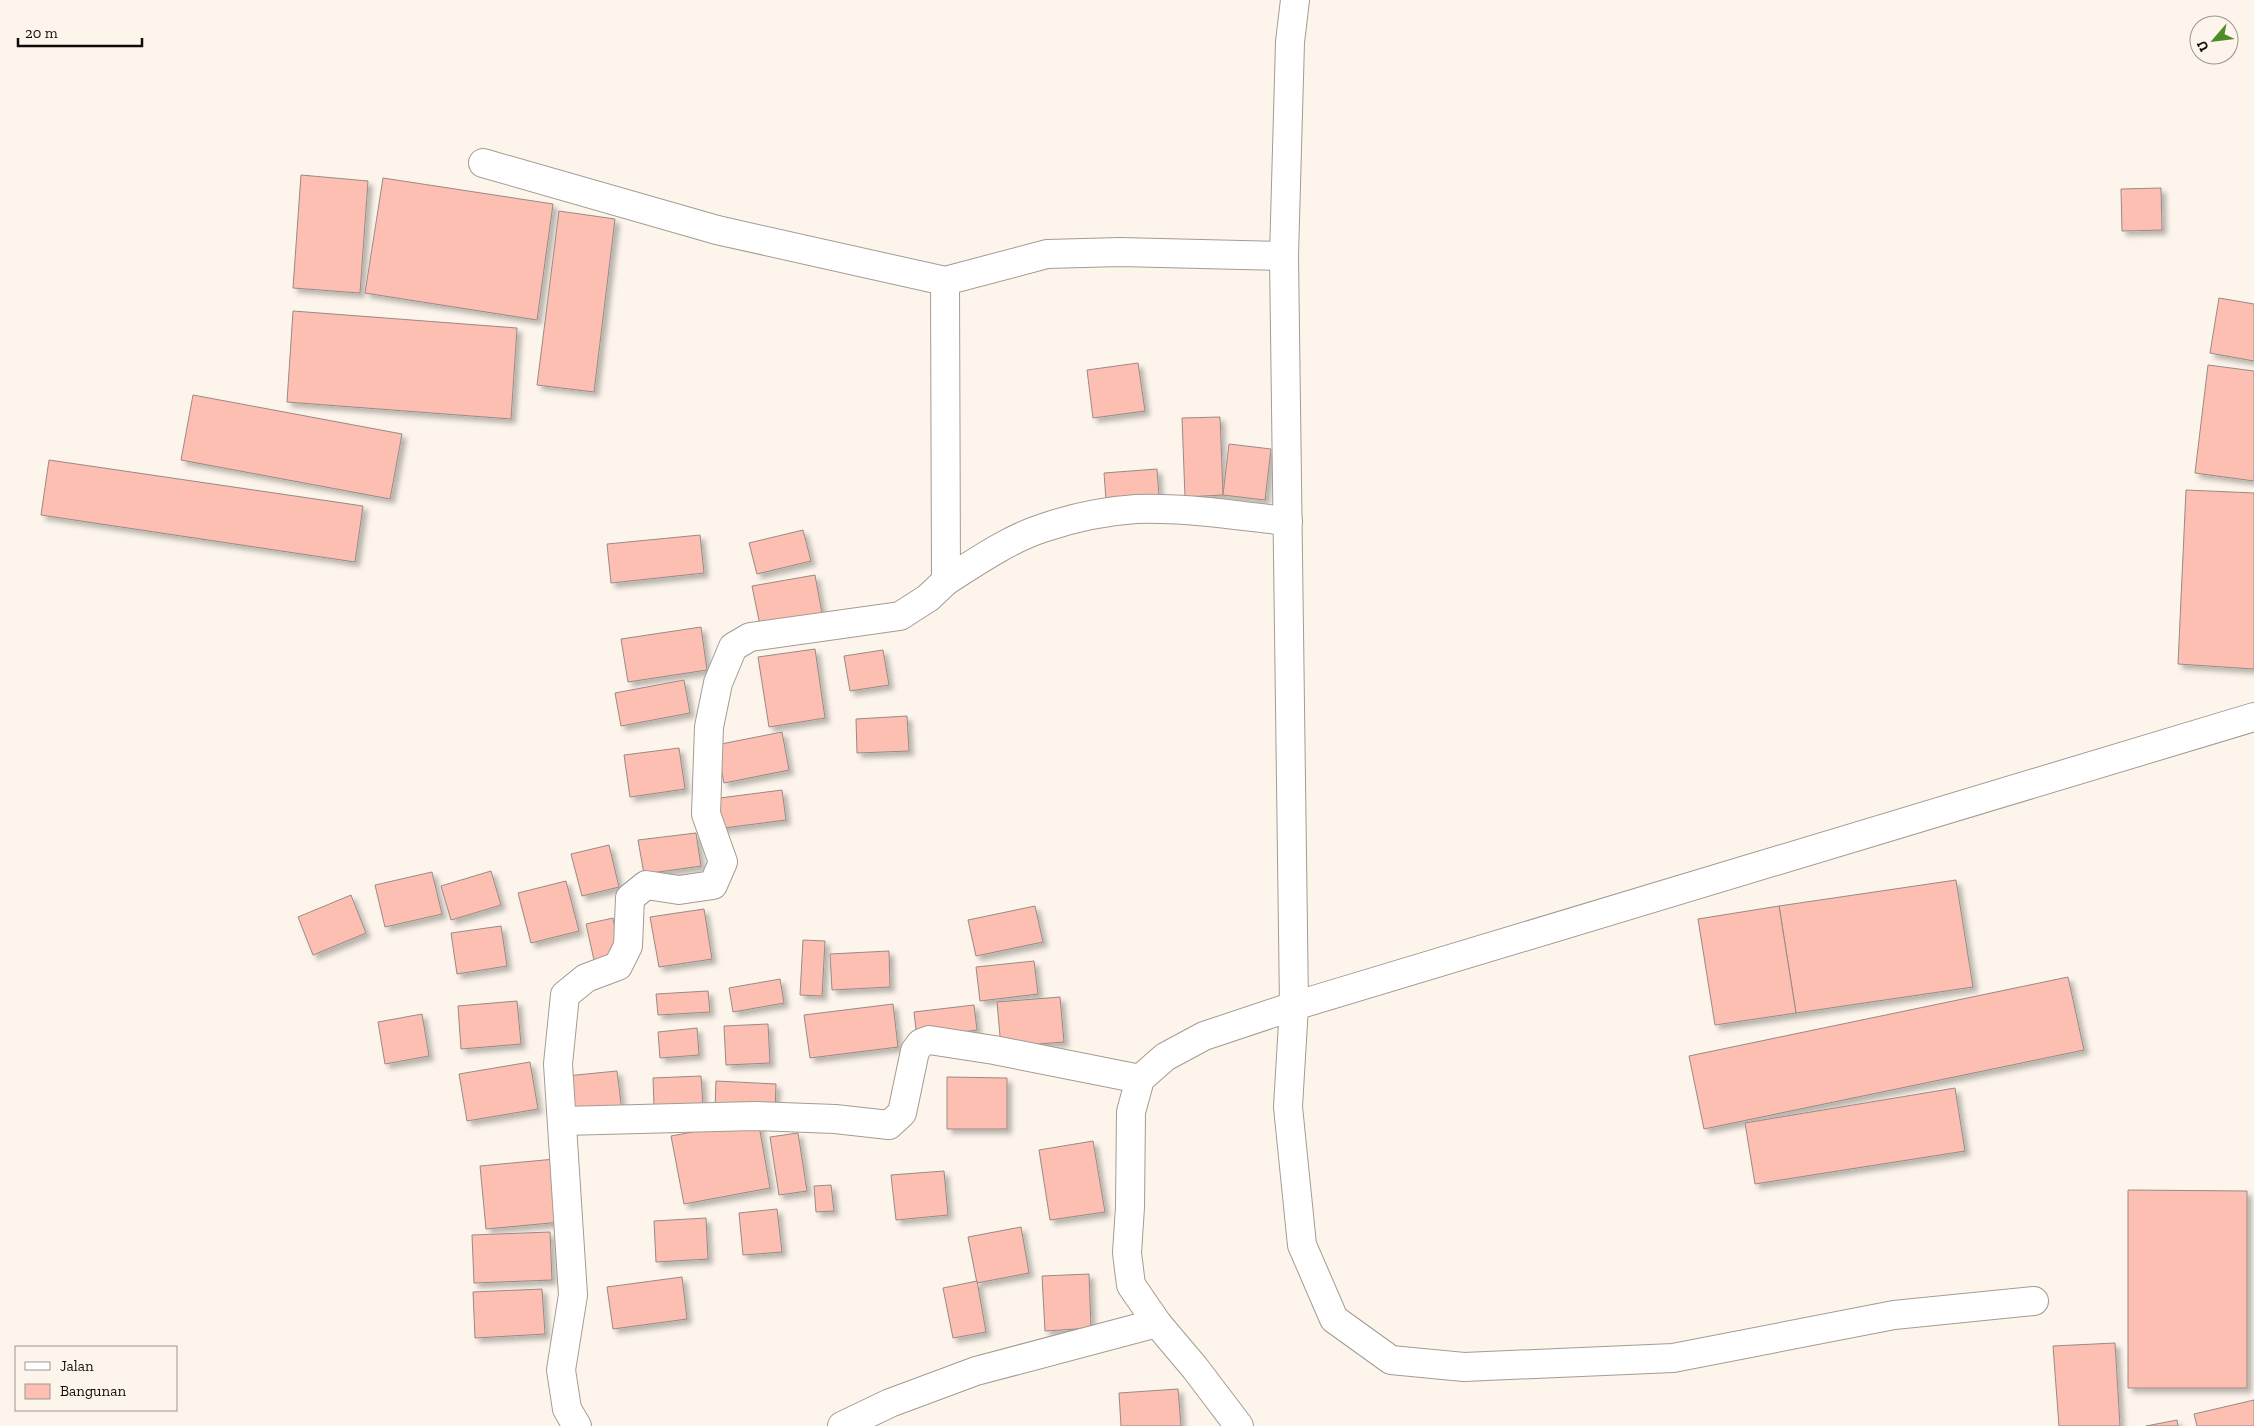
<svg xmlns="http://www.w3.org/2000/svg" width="2254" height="1426" font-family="'Zilla Slab',serif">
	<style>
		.building { fill: #fcbfb1; stroke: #998a87; filter: url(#shadow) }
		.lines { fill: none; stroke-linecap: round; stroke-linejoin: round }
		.street-casing { stroke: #a49b91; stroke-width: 30 }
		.street { stroke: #fff; stroke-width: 28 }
	</style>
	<defs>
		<filter id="shadow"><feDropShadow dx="4.5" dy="4.5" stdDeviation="2.5" flood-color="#0004"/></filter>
	</defs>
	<rect width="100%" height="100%" fill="#fdf5ec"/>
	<g class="building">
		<path d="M301 175 368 181 360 293 293 288Z"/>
		<path d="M383 178 553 204 537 320 365 293Z"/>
		<path d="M2161 188 2162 230 2122 231 2121 189Z"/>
		<path d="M559 211 615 219 594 392 537 385Z"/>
		<path d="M2219 298 2254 304V361L2210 353Z"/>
		<path d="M293 311 517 328 511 419 287 402Z"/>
		<path d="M1138 363 1145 411 1093 418 1087 370Z"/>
		<path d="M2208 365 2254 371V481L2195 473Z"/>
		<path d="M193 395 402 434 390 499 181 460Z"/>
		<path d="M1220 417 1223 495 1185 497 1182 418Z"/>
		<path d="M1229 444 1271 449 1265 500 1223 495Z"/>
		<path d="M49 460 363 506 355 562 41 515Z"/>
		<path d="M1157 469 1159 496 1106 500 1104 473Z"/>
		<path d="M2186 490 2254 493V669L2178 664Z"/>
		<path d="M803 530 811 561 757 574 749 543Z"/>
		<path d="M700 535 704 573 611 583 607 544Z"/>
		<path d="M815 575 823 619 761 630 752 586Z"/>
		<path d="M701 627 707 670 628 682 621 639Z"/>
		<path d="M815 649 825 718 769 727 758 657Z"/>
		<path d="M883 650 889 685 850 691 844 656Z"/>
		<path d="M684 680 690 713 621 726 615 693Z"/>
		<path d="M907 716 909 751 857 753 856 719Z"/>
		<path d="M782 732 789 770 724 783 716 745Z"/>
		<path d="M679 748 685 789 630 797 624 755Z"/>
		<path d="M782 790 786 820 716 829 712 799Z"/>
		<path d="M696 833 701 866 644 874 638 840Z"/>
		<path d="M609 845 619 887 582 896 571 854Z"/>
		<path d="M491 871 501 905 451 920 441 886Z"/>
		<path d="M432 872 442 914 385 927 375 885Z"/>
		<path d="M1956 880 1973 987 1796 1013 1779 906Z"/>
		<path d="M566 881 579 931 531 943 518 893Z"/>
		<path d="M351 895 366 933 313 955 298 917Z"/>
		<path d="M1035 906 1043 942 976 956 968 920Z"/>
		<path d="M1779 906 1796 1013 1715 1025 1698 919Z"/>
		<path d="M704 909 712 959 659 967 650 917Z"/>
		<path d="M613 918 620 953 594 960 586 924Z"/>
		<path d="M501 926 507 966 457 974 451 933Z"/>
		<path d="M803 940 825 941 822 996 800 995Z"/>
		<path d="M889 951 890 987 832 990 830 954Z"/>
		<path d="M1034 961 1038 994 980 1001 976 967Z"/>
		<path d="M2068 977 2084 1050 1704 1129 1689 1056Z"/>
		<path d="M780 979 784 1003 733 1012 729 988Z"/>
		<path d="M708 991 710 1012 658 1015 656 994Z"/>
		<path d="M1060 997 1064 1042 1001 1047 997 1002Z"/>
		<path d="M517 1001 521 1044 461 1049 458 1006Z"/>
		<path d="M893 1004 898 1047 810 1058 804 1015Z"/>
		<path d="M974 1005 977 1030 917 1038 914 1012Z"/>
		<path d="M422 1014 429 1056 385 1064 378 1022Z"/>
		<path d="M768 1024 770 1063 726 1065 724 1026Z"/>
		<path d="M697 1028 699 1055 660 1058 658 1032Z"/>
		<path d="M530 1062 538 1109 467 1121 459 1074Z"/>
		<path d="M617 1071 622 1112 570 1117 566 1076Z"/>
		<path d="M701 1076 703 1106 654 1107 653 1078Z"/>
		<path d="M947 1077 1007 1078V1129H947Z"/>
		<path d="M716 1081 776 1084 775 1112 715 1110Z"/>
		<path d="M1955 1088 1965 1151 1755 1184 1745 1123Z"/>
		<path d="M758 1120 770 1188 684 1204 671 1136Z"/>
		<path d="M798 1133 807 1191 779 1195 770 1137Z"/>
		<path d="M1093 1141 1105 1212 1050 1220 1039 1150Z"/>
		<path d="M555 1159 561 1222 486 1229 480 1166Z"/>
		<path d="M944 1171 948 1215 896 1220 891 1175Z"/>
		<path d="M831 1185 834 1211 816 1212 814 1186Z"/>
		<path d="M2128 1190 2247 1191V1388H2128Z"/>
		<path d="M777 1209 782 1252 743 1255 739 1213Z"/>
		<path d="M706 1218 708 1259 656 1262 654 1221Z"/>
		<path d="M1021 1227 1029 1273 977 1283 968 1237Z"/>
		<path d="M550 1232 552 1280 474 1283 472 1235Z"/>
		<path d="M1089 1274 1091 1328 1045 1331 1042 1276Z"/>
		<path d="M682 1277 687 1319 613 1329 607 1287Z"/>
		<path d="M977 1281 986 1332 953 1338 943 1288Z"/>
		<path d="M542 1289 545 1334 475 1338 473 1292Z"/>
		<path d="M2115 1343 2120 1426H2059L2053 1346Z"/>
		<path d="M1178 1389 1181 1426H1121L1119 1393Z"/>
		<path d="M2254 1400V1426H2197L2194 1414Z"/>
		<path d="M2177 1420 2178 1426H2146Z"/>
	</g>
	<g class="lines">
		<defs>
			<g id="street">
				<path d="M1295 0 1290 42 1284 256 1294 1006 1288 1107 1302 1245 1334 1319 1391 1360 1464 1367 1673 1358 1894 1315 2034 1301"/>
				<path d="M483 163 717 230 945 281 1047 254 1120 252 1284 256"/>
				<path d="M946 581C976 562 1009 539 1043 528 1072 518 1105 511 1136 509 1186 507 1238 516 1288 521"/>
				<path d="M563 1121 754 1116 835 1119 889 1125 902 1113 915 1051 921 1043 929 1040 994 1050 1140 1079"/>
				<path d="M577 1426 567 1409 561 1370 573 1295 558 1064 565 995 586 978 618 966 628 946 630 898 646 885 679 890 713 885 723 862 706 814 709 727 718 683 733 647 750 637 900 616 928 598 946 581 945 281"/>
				<path d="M842 1426 890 1403 976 1371 1157 1323"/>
				<path d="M1239 1426 1195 1368 1157 1323 1131 1285 1127 1253 1130 1207 1131 1112 1140 1079 1165 1057 1204 1036 1294 1006 2254 717"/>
			</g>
		</defs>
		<use href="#street" class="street-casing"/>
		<use href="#street" class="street"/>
	</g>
	<rect x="15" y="1346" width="162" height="65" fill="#fdf5ec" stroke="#9d9791"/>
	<rect x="25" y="1362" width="25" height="8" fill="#ffffff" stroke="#9d9791"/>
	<text x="60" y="1371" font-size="15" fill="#0e0b08">Jalan</text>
	<rect x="25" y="1384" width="25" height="15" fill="#fcbfb1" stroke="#9d9791"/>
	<text x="60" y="1396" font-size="15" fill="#0e0b08">Bangunan</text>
	<g transform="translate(2214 40) rotate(242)"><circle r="24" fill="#fdf5ec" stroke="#9d9791"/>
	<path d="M0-4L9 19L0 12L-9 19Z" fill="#4f8b29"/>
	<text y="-8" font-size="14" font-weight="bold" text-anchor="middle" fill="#0e0b08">U</text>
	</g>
	<path d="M18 38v8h124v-8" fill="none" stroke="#0e0b08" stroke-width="2.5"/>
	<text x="25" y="38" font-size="15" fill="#0e0b08" stroke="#fdf5ec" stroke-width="4" paint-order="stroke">20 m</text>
</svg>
